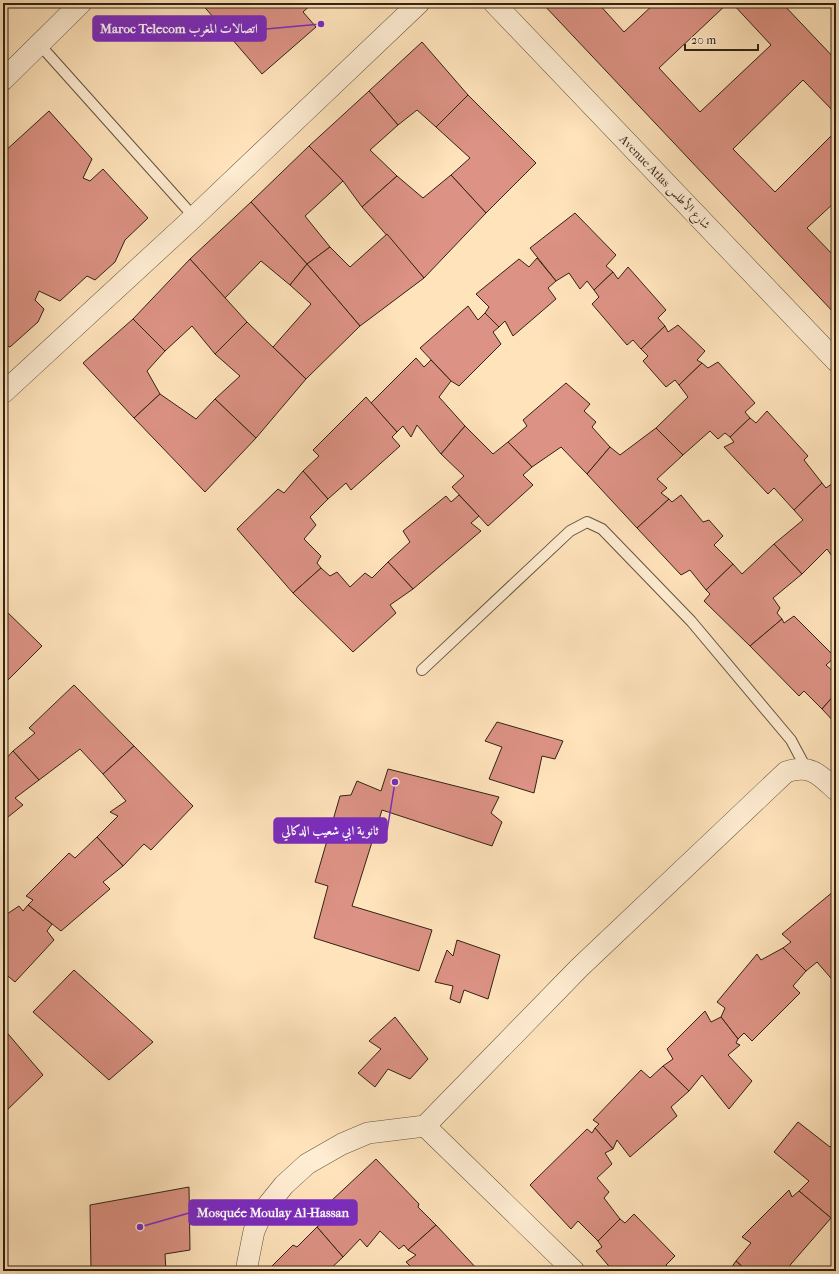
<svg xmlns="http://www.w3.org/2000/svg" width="839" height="1274" font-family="'IM FELL French Canon',Amiri,serif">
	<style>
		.building { fill: #dc9284; stroke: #322313 }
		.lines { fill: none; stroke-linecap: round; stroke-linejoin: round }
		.service-casing { stroke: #65533d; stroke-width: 12 }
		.minor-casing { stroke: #65533d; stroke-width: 22 }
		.service { stroke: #ffedd3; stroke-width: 10 }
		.minor { stroke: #ffedd3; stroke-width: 21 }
		.labels { text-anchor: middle; stroke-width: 3; stroke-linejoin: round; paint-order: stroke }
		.street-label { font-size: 12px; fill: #322313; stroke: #ffedd3 }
		.leader { fill: none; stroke: #7b2cbf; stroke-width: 1.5 }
		.callout-dot { fill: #7b2cbf; stroke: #ffedd3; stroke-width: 1.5 }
		.callout { fill: #7b2cbf; stroke: #7b2cbf; stroke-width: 1.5 }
		.callout-label { font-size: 13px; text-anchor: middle; font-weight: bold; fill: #fff }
	</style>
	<rect width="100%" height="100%" fill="#ffe3bb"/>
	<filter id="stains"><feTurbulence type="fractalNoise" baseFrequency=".005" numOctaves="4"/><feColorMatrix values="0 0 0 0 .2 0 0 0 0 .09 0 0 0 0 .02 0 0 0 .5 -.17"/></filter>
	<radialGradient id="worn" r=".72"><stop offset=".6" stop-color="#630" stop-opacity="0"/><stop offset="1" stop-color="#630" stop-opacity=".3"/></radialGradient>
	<g class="building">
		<path d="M3 3H14L3 12Z"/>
		<path d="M201 3H313L303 12 316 27 262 74Z"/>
		<path d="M542 3H598L624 32 655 3H728L659 68 700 112 771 45 732 3H782L836 60V114L803 80 733 149 775 192 836 131V201L807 228 836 258V315Z"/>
		<path d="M422 42 468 95 436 127 417 110 398 125 369 91Z"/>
		<path d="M369 91 398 125 370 150 397 176 362 207 343 181 309 146Z"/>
		<path d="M468 95 536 163 486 213 451 175 470 158 436 127Z"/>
		<path d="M49 111 92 159 83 178 90 181 103 169 148 218 125 240 115 262 95 280 87 276 60 301 39 291 35 300 44 309 38 322 10 347 3 344V153Z"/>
		<path d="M309 146 343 181 305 216 330 247 307 264 251 202Z"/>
		<path d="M451 175 486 213 424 278 362 207 397 176 423 198Z"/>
		<path d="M251 202 307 264 290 285 261 261 225 298 190 259Z"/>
		<path d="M575 213 616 255 606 266 613 272 594 290 587 281 580 289 569 273 556 281 530 248Z"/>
		<path d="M387 234 424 278 360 326 307 264 330 247 350 267Z"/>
		<path d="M537 258 556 281 548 288 556 299 513 336 505 321 499 327 485 313 489 307 476 294 519 259 529 267Z"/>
		<path d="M190 259 247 322 215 354 192 326 165 351 133 319Z"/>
		<path d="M307 264 360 326 306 379 273 347 311 304 290 285Z"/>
		<path d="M628 267 666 310 658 318 665 326 641 349 633 340 627 345 592 304 599 297 594 290 613 272 618 279Z"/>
		<path d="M468 306 478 320 485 313 499 327 493 332 501 344 459 386 451 381 420 348Z"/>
		<path d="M133 319 165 351 147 371 160 394 134 418 83 363Z"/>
		<path d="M247 322 306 379 256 438 215 399 240 376 215 354Z"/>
		<path d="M678 325 705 351 697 360 702 363 679 385 675 380 666 387 643 361 648 356 641 349 665 326 668 332Z"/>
		<path d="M416 358 424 367 431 360 451 381 439 397 465 426 441 454 417 425 411 437 403 426 397 432 371 403Z"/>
		<path d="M718 362 755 403 745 412 750 418 730 437 725 433 718 439 710 431 683 455 656 428 688 397 679 385 702 363 708 368Z"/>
		<path d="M566 383 590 404 584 411 596 422 592 427 610 447 587 474 561 447 532 467 508 442 527 426 523 420Z"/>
		<path d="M160 394 196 419 215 399 256 438 205 492 134 418Z"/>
		<path d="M366 397 397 432 392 437 400 446 351 490 346 483 328 499 303 471 319 456 313 450Z"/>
		<path d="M767 411 808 456 804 460 822 483 794 510 774 488 768 494 724 447 734 442 730 437 750 418 756 423Z"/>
		<path d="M465 426 493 454 508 442 532 467 523 475 533 485 488 526 452 487 464 476 441 454Z"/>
		<path d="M656 428 683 455 657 479 667 488 661 493 669 499 637 528 587 474 610 447 620 455Z"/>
		<path d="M303 471 328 499 310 517 316 525 304 539 321 556 317 563 321 568 293 593 237 529 278 489 284 493Z"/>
		<path d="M822 483 826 488 833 483 836 486V556L834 559 827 549 802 574 774 544 803 520 794 510Z"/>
		<path d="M459 495 479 516 471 523 481 531 413 589 388 562 410 542 403 531 446 496 451 502Z"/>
		<path d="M681 495 703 522 709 520 723 536 714 545 733 564 706 590 690 570 681 575 637 528 669 499 672 502Z"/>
		<path d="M774 544 802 574 773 598 780 608 777 613 782 619 750 646 704 601 710 594 706 590 733 564 742 574Z"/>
		<path d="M388 562 413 589 390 605 396 613 353 652 293 593 321 568 330 576 337 572 350 587 365 573 372 578Z"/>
		<path d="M3 608 42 646 3 685Z"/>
		<path d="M794 616 835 657 826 665 836 674V693L822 709 804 691 799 696 750 646 782 619 784 623Z"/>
		<path d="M74 685 134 746 103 774 80 749 39 780 13 751 35 733 29 728Z"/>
		<path d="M836 693V724L822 709Z"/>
		<path d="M497 722 563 741 555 759 542 756 534 793 489 779 502 747 485 741Z"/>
		<path d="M134 746 193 806 151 850 144 844 123 866 97 837 118 816 110 812 126 801 103 774Z"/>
		<path d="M13 751 39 780 15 798 23 805 3 821V762Z"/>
		<path d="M388 769 499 797 491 813 502 822 492 846 382 810 352 906 432 930 419 971 314 938 328 886 315 882 340 796 351 795 357 781 381 791Z"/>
		<path d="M97 837 123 866 103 882 110 889 61 931 28 905 33 900 26 896 69 853 75 858Z"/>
		<path d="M834 891 836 892V984L817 962 806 971 783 948 791 942 782 934Z"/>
		<path d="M28 905 52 924 47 931 54 940 15 982 3 972V909L7 914 19 906 23 911Z"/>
		<path d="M457 940 500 955 488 999 464 990 460 1003 450 999 453 986 435 982 447 950 453 956Z"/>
		<path d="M783 948 806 971 793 986 800 993 752 1041 744 1033 738 1039 721 1017 725 1008 717 1002 757 954 761 960Z"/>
		<path d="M74 970 153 1042 109 1080 33 1012Z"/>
		<path d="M705 1011 711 1022 721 1017 738 1039 736 1043 740 1045 728 1055 752 1081 729 1109 702 1075 689 1091 663 1066 673 1059 667 1049Z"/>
		<path d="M395 1017 428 1059 410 1079 388 1069 375 1087 358 1073 381 1049 369 1041Z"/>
		<path d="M3 1028 43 1075 3 1114Z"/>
		<path d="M663 1066 689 1091 671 1107 677 1116 630 1157 617 1140 613 1149 595 1128 599 1124 593 1120 641 1070 650 1078Z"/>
		<path d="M798 1122 830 1147 836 1142V1212L831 1218 799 1191 809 1181 774 1152Z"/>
		<path d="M595 1128 613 1149 605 1153 612 1164 597 1178 609 1192 604 1198 620 1219 598 1241 578 1221 571 1229 530 1185 587 1129 592 1133Z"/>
		<path d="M376 1159 419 1204 418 1207 436 1225 408 1250 404 1245 399 1249 380 1231 367 1247 360 1239 343 1257 317 1227 337 1211 330 1202Z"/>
		<path d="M189 1187 190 1250 165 1254 166 1271H91L90 1205Z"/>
		<path d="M789 1190 792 1197 799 1191 831 1218 785 1271 777 1268 775 1271H747L736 1261 751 1243 742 1237Z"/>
		<path d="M634 1214 675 1256 666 1265 672 1271H613L596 1251 602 1247 598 1241 620 1219 625 1223Z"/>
		<path d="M436 1225 479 1271H415L406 1262 416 1255 408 1250Z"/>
		<path d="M317 1227 343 1257 328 1271H267L293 1245 297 1247Z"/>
		<path d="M736 1261 747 1271H729Z"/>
	</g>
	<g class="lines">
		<defs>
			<g id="service">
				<path d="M40 45 194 217"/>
				<path d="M422 670 570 531 587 522 602 529 691 621 791 740 807 770"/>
			</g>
			<g id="minor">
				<path d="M494 3 836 361"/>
				<path d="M3 80 81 3"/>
				<path d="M3 393 194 217 419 3"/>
				<path d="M425 1126 574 1271"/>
				<path d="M246 1271 254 1231 263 1211 284 1185 307 1164 342 1144 368 1133 425 1126 579 968 786 772C810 764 819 774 836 790"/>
			</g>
		</defs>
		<use href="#service" class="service-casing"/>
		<use href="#minor" class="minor-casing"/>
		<use href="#service" class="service"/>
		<use href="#minor" class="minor"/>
	</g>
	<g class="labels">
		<g class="street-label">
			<text transform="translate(665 182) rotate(46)" y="4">Avenue Atlas شارع الأطلس</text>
		</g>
	</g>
	<path class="leader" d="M321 24L266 29M395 782L387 831M140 1227L189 1213"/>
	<g class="callout-dot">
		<circle cx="321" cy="24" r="4"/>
		<circle cx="395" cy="782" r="4"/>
		<circle cx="140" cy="1227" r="4"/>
	</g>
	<g class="callout">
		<rect x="93" y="16" width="173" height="25" rx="4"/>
		<rect x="274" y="818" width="113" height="25" rx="4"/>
		<rect x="189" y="1200" width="168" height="25" rx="4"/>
	</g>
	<g class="callout-label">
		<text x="179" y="33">Maroc Telecom اتصالات المغرب</text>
		<text x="330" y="835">ثانوية ابي شعيب الدكالي</text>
		<text x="273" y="1217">Mosquée Moulay Al-Hassan</text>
	</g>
	<rect width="839" height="1274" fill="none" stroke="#ffe3bb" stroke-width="16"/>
	<rect x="4" y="4" width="831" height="1266" fill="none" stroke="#322313" stroke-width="2"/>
	<rect x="8" y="8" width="823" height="1258" fill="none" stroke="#322313"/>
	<path d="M685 44v6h73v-6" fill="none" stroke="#322313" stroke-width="2"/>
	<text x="691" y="44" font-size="12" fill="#322313" stroke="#ffedd3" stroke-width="3" paint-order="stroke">20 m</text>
	<rect width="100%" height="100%" filter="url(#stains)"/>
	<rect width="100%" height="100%" fill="url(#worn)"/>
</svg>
